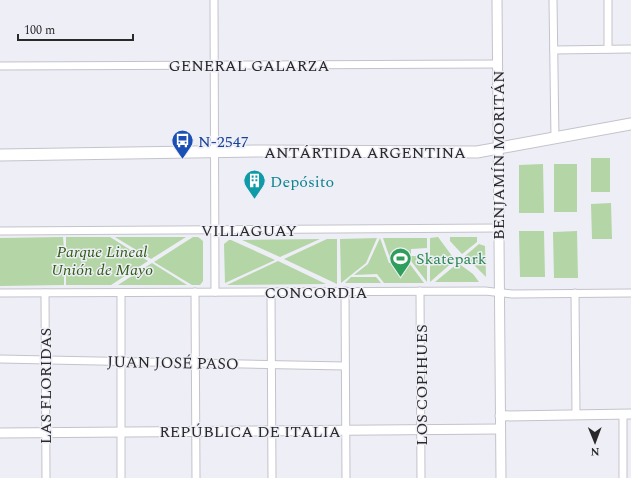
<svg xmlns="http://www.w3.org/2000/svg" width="631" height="478" font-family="Spectral,serif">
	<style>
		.green { fill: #b4d5a6 }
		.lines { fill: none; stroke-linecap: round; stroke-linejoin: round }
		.minor-casing { stroke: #c4c3cb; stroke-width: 9 }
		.tertiary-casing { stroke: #c4c3cb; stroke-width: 11 }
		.secondary-casing { stroke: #c4c3cb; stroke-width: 13 }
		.minor { stroke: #fff; stroke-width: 7 }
		.tertiary { stroke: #fff; stroke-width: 9 }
		.secondary { stroke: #fff; stroke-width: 11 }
		.labels { text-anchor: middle; stroke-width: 3; stroke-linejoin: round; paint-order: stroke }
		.street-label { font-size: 16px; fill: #29292c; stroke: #eeeef6 }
		.transit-label { font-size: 16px; fill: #164399; stroke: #eeeef6; text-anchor: start }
		.culture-label { font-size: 16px; fill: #0d838f; stroke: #eeeef6; text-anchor: start }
		.park-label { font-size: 16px; font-style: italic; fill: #2d5c12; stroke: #eeeef6 }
		.leisure-label { font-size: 16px; fill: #27864d; stroke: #eeeef6; text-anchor: start }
	</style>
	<rect width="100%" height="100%" fill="#eeeef6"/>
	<g class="green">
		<rect x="591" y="158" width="19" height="34"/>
		<path d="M543 164 544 213H519V165Z"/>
		<rect x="554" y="164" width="23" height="48"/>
		<path d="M611 203 612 239H592L591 204Z"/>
		<path d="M519 231H544L545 277H520Z"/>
		<path d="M577 231 578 278H554L553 232Z"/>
		<path d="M63 237 64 248 66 247V237H110L148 261 111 285H66V275H64V285L0 286V238Z"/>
		<path d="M115 237H186L151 259Z"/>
		<path d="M193 237H198L203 241V281L200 285H192L154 262Z"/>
		<path d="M438 237 455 260 430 282V238Z"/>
		<path d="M450 237H477V242L462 254 450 241Z"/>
		<path d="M377 238 366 263 341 283 340 239Z"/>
		<path d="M380 238 389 263H409L424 283H384L377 274 354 275 368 264Z"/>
		<path d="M383 238H427V248L411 249V256H427V282L411 261H391Z"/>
		<path d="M320 239 280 257 242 240Z"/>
		<path d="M327 239H337V284L284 259Z"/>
		<path d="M229 240H231L275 260 225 283 224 244Z"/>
		<path d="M479 244 485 246 486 277 465 256Z"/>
		<path d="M278 261 326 284 227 285Z"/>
		<path d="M152 263 187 285H118Z"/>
		<path d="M458 263 473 274 479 282H435Z"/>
		<path d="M351 277H376L381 283H345Z"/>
	</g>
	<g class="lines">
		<defs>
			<g id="minor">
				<path d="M214 0 215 292"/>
				<path d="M553 0 555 139"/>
				<path d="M608 0V49"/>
				<path d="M554 50 631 49"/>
				<path d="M0 66 497 64"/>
				<path d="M0 231 498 228"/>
				<path d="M345 291 346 478"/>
				<path d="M420 291 421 478"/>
				<path d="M195 292 196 478"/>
				<path d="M271 292 272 478"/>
				<path d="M0 293 485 291 512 294 631 293"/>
				<path d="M45 293 46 478"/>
				<path d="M121 293V478"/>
				<path d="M575 293 576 415"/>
				<path d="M0 359 345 366"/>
				<path d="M623 415V478"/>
			</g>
			<g id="tertiary">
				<path d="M497 0 501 478"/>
				<path d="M500 416 631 414"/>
				<path d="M0 433 500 429"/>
			</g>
			<path id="secondary" d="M0 155 258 151 477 152 631 124"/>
		</defs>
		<use href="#minor" class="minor-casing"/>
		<use href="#tertiary" class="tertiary-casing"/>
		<use href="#secondary" class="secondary-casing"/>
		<use href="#minor" class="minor"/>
		<use href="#tertiary" class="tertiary"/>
		<use href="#secondary" class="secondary"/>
	</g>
	<defs>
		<symbol id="bus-pin" viewBox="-11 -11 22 30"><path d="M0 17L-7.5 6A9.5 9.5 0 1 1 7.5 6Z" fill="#1a4fb4" stroke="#eeeef6"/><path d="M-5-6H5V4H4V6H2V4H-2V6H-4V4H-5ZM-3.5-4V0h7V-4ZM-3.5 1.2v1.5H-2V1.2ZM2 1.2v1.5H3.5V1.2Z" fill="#fff"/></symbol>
		<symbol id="building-pin" viewBox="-11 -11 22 30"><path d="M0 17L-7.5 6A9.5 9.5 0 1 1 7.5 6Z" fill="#0f9aa8" stroke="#eeeef6"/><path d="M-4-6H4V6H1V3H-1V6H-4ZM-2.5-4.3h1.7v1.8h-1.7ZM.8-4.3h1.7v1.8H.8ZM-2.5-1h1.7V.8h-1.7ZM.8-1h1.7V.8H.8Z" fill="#fff"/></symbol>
		<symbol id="stadium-pin" viewBox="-11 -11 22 30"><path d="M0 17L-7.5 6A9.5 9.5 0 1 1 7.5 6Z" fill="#2e9e5b" stroke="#eeeef6"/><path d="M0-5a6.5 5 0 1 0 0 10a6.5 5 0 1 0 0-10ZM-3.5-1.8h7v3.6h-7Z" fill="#fff"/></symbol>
	</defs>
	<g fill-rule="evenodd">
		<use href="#bus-pin" x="170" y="128" width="25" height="34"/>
		<use href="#building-pin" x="242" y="168" width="25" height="34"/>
		<use href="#stadium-pin" x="388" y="246" width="25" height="34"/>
	</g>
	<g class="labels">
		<g class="street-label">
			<text x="249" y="71">GENERAL GALARZA</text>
			<text x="365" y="158">ANTÁRTIDA ARGENTINA</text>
			<text transform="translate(498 155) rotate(-90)" y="6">BENJAMÍN MORITÁN</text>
			<text x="249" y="236">VILLAGUAY</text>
			<text x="316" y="298">CONCORDIA</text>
			<text transform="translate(173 362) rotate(1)" y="6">JUAN JOSÉ PASO</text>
			<text transform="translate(421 385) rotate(-90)" y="6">LOS COPIHUES</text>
			<text transform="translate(45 386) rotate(-90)" y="6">LAS FLORIDAS</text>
			<text x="250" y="437">REPÚBLICA DE ITALIA</text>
		</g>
		<g class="transit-label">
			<text x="198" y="147">N-2547</text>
		</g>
		<g class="culture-label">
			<text x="270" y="187">Depósito</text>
		</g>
		<g class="park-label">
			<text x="102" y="257">Parque Lineal<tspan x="102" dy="18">Unión de Mayo</tspan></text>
		</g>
		<g class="leisure-label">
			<text x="416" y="264">Skatepark</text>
		</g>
	</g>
	<g transform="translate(595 442) rotate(179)" stroke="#eeeef6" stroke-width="3" paint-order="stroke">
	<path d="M0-3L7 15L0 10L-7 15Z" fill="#29292c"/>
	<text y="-6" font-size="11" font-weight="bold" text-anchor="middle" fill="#29292c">N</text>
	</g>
	<path d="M18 34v6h115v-6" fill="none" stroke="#29292c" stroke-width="2"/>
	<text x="24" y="34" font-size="12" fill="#29292c" stroke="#eeeef6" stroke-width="3" paint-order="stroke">100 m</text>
</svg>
